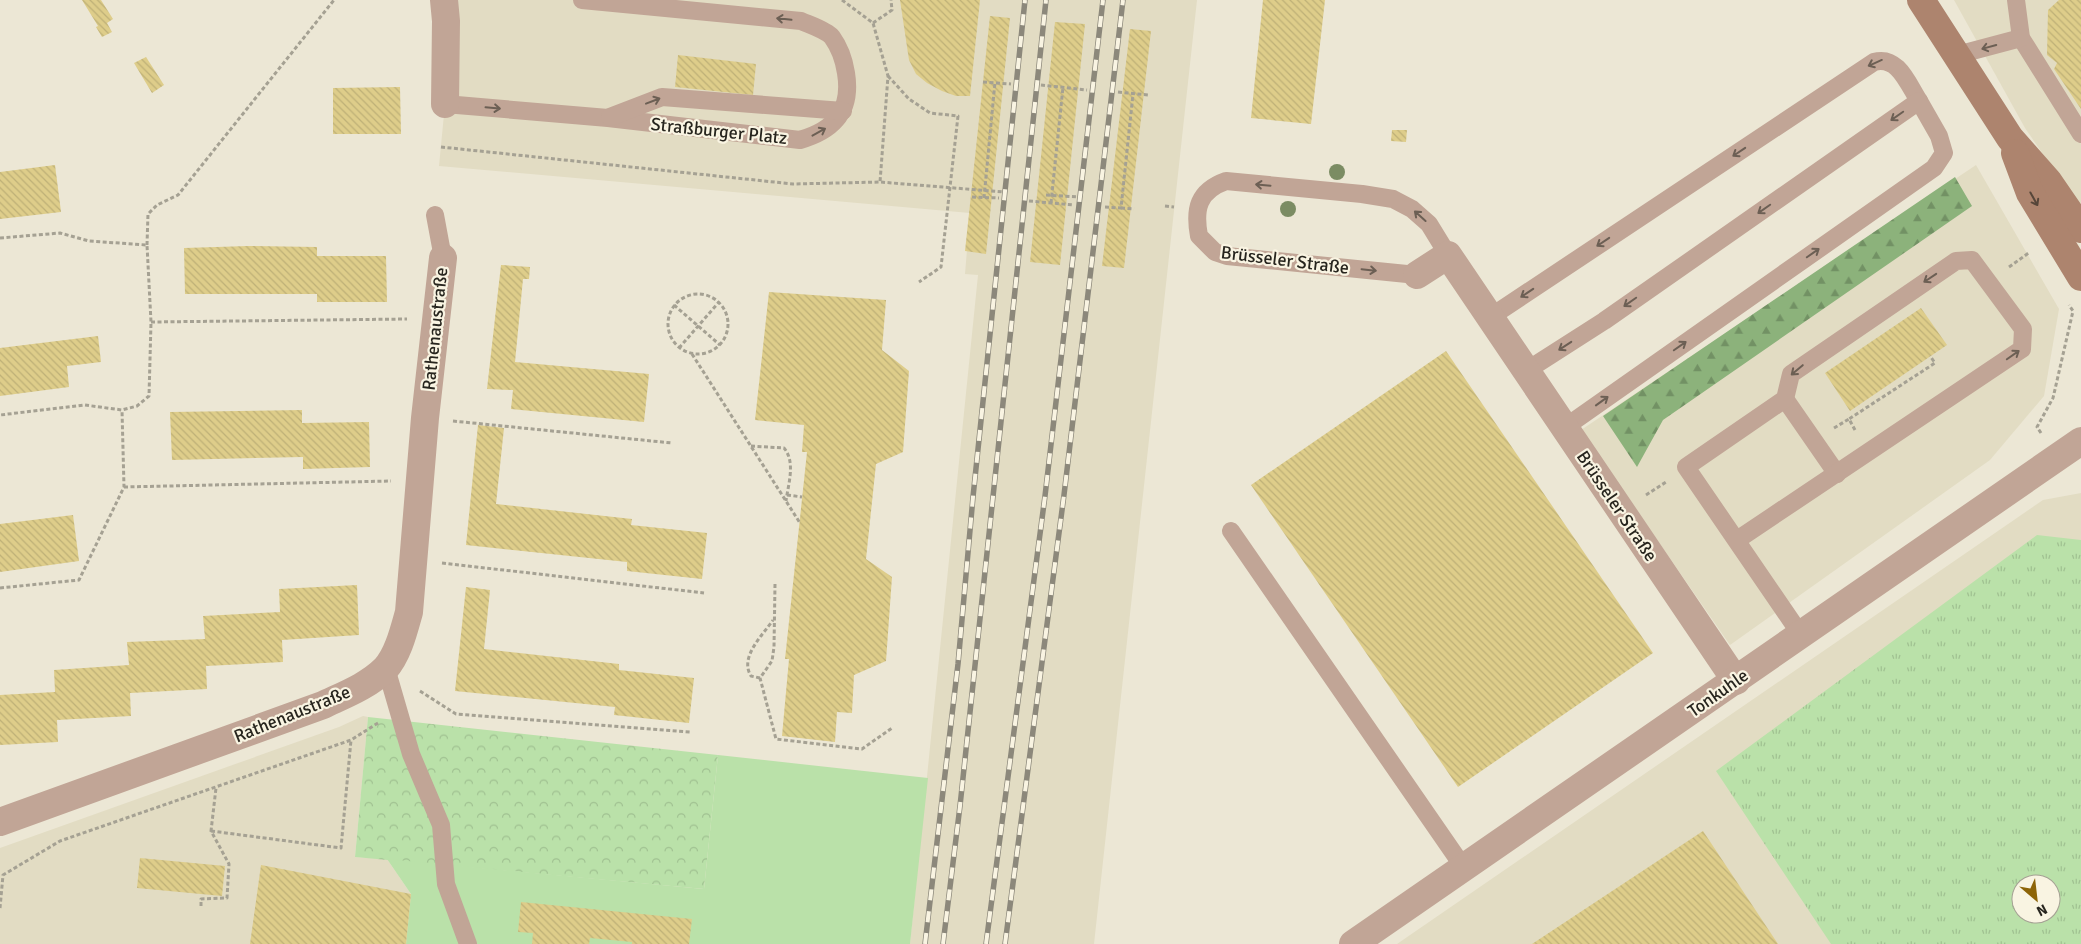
<svg xmlns="http://www.w3.org/2000/svg" width="2081" height="944" font-family="Signika,sans-serif">
	<style>
		.built { fill: #e2dcc3; fill-rule: evenodd }
		.grass { fill: url(#grass-tufts); fill-rule: evenodd }
		.forest { fill: url(#forest-firs) }
		.park { fill: url(#park-crowns) }
		.garden { fill: #bae1a9 }
		.building { fill: url(#building-back-hatch) }
		.lines { fill: none; stroke-linecap: round; stroke-linejoin: round }
		.path { stroke: #a5a193; stroke-width: 3; stroke-dasharray: 4 2.5; stroke-linecap: butt }
		.lane { stroke: #c1a596; stroke-width: 18 }
		.street { stroke: #c1a596; stroke-width: 28 }
		.secondary { stroke: #ad846e; stroke-width: 28 }
		.rail-casing { stroke: #8c887b; stroke-width: 5.5 }
		.rail { stroke: #f9f4e2; stroke-width: 4; stroke-dasharray: 11; stroke-linecap: butt }
		.tree { fill: #7b8c63 }
		.oneway { stroke: #6c5f54 }
		.oneway2 { stroke: #56463a }
		.labels { text-anchor: middle; stroke-width: 4.5; stroke-linejoin: round; paint-order: stroke }
		.street-label { font-size: 18px; fill: #27251e; stroke: #f9f4e2 }
	</style>
	<defs>
		<pattern id="grass-tufts" width="24" height="20" patternUnits="userSpaceOnUse" patternTransform="scale(1.25)"><rect width="24" height="20" fill="#bae1a9"/><path d="M3 7l-1-3M5 7V3M7 7l1-3M15 17l-1-3M17 17v-4M19 17l1-3" fill="none" stroke="#a0c191"/></pattern>
		<pattern id="forest-firs" width="22" height="20" patternUnits="userSpaceOnUse" patternTransform="scale(1.25)"><rect width="22" height="20" fill="#8cb27b"/><path d="M5 1l3.5 6h-7zM16 11l3.5 6h-7z" fill="#729164"/></pattern>
		<pattern id="park-crowns" width="20" height="18" patternUnits="userSpaceOnUse" patternTransform="scale(1.25)"><rect width="20" height="18" fill="#bae1a9"/><path d="M2 6a3 3 0 1 1 6 0M12 15a3 3 0 1 1 6 0" fill="none" stroke="#a0c191"/></pattern>
		<pattern id="building-back-hatch" width="6" height="6" patternUnits="userSpaceOnUse" patternTransform="scale(1.25)"><rect width="6" height="6" fill="#decd8a"/><path d="M-1 5l2 2M0 0l6 6M5-1l2 2" fill="none" stroke="#beb077"/></pattern>
	</defs>
	<rect width="100%" height="100%" fill="#ece7d5"/>
	<g class="built">
		<path d="M444 0H1197L1094 944H910L978 275 965 274 970 213 439 166 445 104Z"/>
		<path d="M1954 0H2081V209L2025 128Z"/>
		<path d="M1976 165 2059 309 2044 396 1990 460 1730 645 1581 430Z"/>
		<path d="M2081 493V944H1397L2043 500ZM2021 884H2051V914H2021Z"/>
		<path d="M363 716 368 717 355 857 387 859 411 894 406 944H0V848L339 727Z"/>
	</g>
	<path class="grass" d="M2037 535 2081 540V944H1831L1716 771ZM2021 884H2051V914H2021Z"/>
	<path class="forest" d="M1955 177 1972 206 1663 420 1637 467 1603 416Z"/>
	<path class="park" d="M368 717 718 755 704 889 355 857Z"/>
	<path class="garden" d="M718 755 928 778 910 944H406L411 894 387 859 704 889Z"/>
	<g class="building">
		<path d="M82 0H101L113 19 107 23 112 32 102 37 96 27 98 26Z"/>
		<path d="M900 0H980L970 96H956L942 91 927 83 916 74 909 60Z"/>
		<path d="M1263 0H1325L1311 124 1251 118Z"/>
		<path d="M2059 0H2081V109L2054 69 2057 63 2047 55 2048 10Z"/>
		<path d="M990 16 1010 18 986 254 965 251Z"/>
		<path d="M1055 22 1085 24 1060 265 1030 262Z"/>
		<path d="M1130 29 1151 31 1124 268 1102 266Z"/>
		<path d="M678 55 756 64 753 95 675 87Z"/>
		<path d="M146 57 164 85 152 93 134 63Z"/>
		<path d="M400 87 401 134H333V88Z"/>
		<path d="M1392 130H1407L1406 142 1391 141Z"/>
		<path d="M55 165 61 212 0 219V172Z"/>
		<path d="M248 246 317 247V256H386L387 302H317V294H185L184 248Z"/>
		<path d="M501 265 530 267 529 279H523L515 362 649 374 644 422 511 409 513 390 487 389Z"/>
		<path d="M769 292 886 300 882 350 909 371 903 452 876 464 866 559 892 577 886 661 854 675 852 713 837 712 835 742 782 736 789 659H785L807 452H802L804 425 755 420Z"/>
		<path d="M1921 308 1947 345 1850 411 1825 373Z"/>
		<path d="M98 336 101 362 67 366 69 387 0 396V348Z"/>
		<path d="M1446 351 1653 653 1458 787 1251 485Z"/>
		<path d="M302 410V423L369 422 370 467 303 469V457L172 460 170 412Z"/>
		<path d="M478 425 504 428 496 504 632 519 631 525 707 533 702 579 627 571V562L466 545Z"/>
		<path d="M73 515 79 561 0 572V524Z"/>
		<path d="M357 585 359 635 282 640 283 662 206 666 207 689 130 693 131 716 57 720 58 742 0 745V695L55 692 54 670 129 665 127 642 205 639 203 616 280 612 279 589Z"/>
		<path d="M466 587 490 590 484 649 619 664V670L694 678 689 723 614 715 615 707 455 691Z"/>
		<path d="M1703 831 1778 944H1532Z"/>
		<path d="M140 858 225 866 222 896 137 888Z"/>
		<path d="M261 865 411 894 406 944H250Z"/>
		<path d="M521 902 692 919 689 944H632V942L590 938 589 944H532L533 933 518 932Z"/>
	</g>
	<g class="lines">
		<g class="path">
			<path d="M842 0 873 23 888 76 880 182"/>
			<path d="M873 23 892 10 891 0"/>
			<path d="M888 76 909 99 930 113 958 116 941 267 919 282"/>
			<path d="M983 82 1011 84"/>
			<path d="M1041 85 1087 90"/>
			<path d="M1118 92 1148 95"/>
			<path d="M441 147 793 184 880 182 1004 192"/>
			<path d="M1046 195 1078 197"/>
			<path d="M972 197 999 198"/>
			<path d="M984 198 995 82"/>
			<path d="M1029 201 1074 205"/>
			<path d="M1051 203 1063 87"/>
			<path d="M1165 206 1174 207"/>
			<path d="M1105 207 1121 208 1133 94"/>
			<path d="M1121 208 1134 209"/>
			<path d="M0 238 60 233 89 241 147 245 151 322 149 396 137 406 122 410 85 405 0 415"/>
			<path d="M147 245 148 214 157 205 178 195 334 0"/>
			<path d="M2009 267 2030 252"/>
			<circle cx="698" cy="324" r="30"/>
			<path d="M674 305 720 345"/>
			<path d="M151 322 407 319"/>
			<path d="M679 348 719 302"/>
			<path d="M692 354 800 523"/>
			<path d="M453 421 672 443"/>
			<path d="M1834 428 1849 419"/>
			<path d="M1855 430 1849 419 1935 363 1930 356"/>
			<path d="M2041 433 2037 427 2053 398 2073 311 2069 305"/>
			<path d="M751 446 784 448C796 462 788 485 786 501"/>
			<path d="M124 487 391 481"/>
			<path d="M787 495 802 497"/>
			<path d="M1646 495 1666 482"/>
			<path d="M442 563 704 593"/>
			<path d="M775 584 774 647 772 661 760 678 776 739 862 749 892 728"/>
			<path d="M0 588 79 580 124 487 122 410"/>
			<path d="M760 678 751 676C739 657 763 635 773 620"/>
			<path d="M420 691 456 714 690 732"/>
			<path d="M211 831 341 848 351 740"/>
			<path d="M201 906V899L227 898 229 864 211 831 216 788"/>
			<path d="M0 908 3 875 60 841 351 740 378 723"/>
		</g>
		<g class="lane">
			<path d="M2016 0 2021 38 2081 134"/>
			<path d="M1957 55 2021 38"/>
			<path d="M445 104 608 118 800 140C835 130 852 110 846 73 844 60 840 48 832 37 826 30 810 25 801 21L582 0"/>
			<path d="M610 117 662 97 843 111"/>
			<path d="M435 215 443 258"/>
			<path d="M1417 275 1227 256 1215 252 1199 236C1194 209 1198 191 1226 181L1362 194 1393 199 1412 209 1429 224 1448 255"/>
			<path d="M1489 318 1874 62C1898 55 1908 84 1919 101"/>
			<path d="M1526 371 1604 321 1919 101 1939 136 1944 153 1934 168 1564 428"/>
			<path d="M1785 399 1837 474"/>
			<path d="M1231 531 1464 868"/>
			<path d="M1737 540 2022 349 2023 329 1972 260 1956 261 1791 374 1785 399 1686 467 1801 635"/>
			<path d="M386 668 411 754 441 825 446 884 468 944"/>
		</g>
		<g class="street">
			<path d="M444 0 446 21 445 104"/>
			<path d="M1417 275 1448 255 1736 681"/>
			<path d="M0 822 323 705C344 695 368 686 385 669 398 655 404 630 409 612L425 418 443 258"/>
			<path d="M1353 944 2081 441"/>
		</g>
		<g class="secondary">
			<path d="M1921 0 2010 138 2048 181 2081 229"/>
			<path d="M2015 153 2030 193 2081 277"/>
		</g>
		<defs>
			<g id="rail">
				<path d="M925 944 958 664 973 497 1025 0"/>
				<path d="M943 944 960 806 1046 0"/>
				<path d="M986 944 1045 496 1103 0"/>
				<path d="M1005 944 1064 495 1123 0"/>
			</g>
		</defs>
		<use href="#rail" class="rail-casing"/>
		<use href="#rail" class="rail"/>
	</g>
	<g class="tree">
		<circle cx="1337" cy="172" r="8"/>
		<circle cx="1288" cy="209" r="8"/>
	</g>
	<defs><path id="oneway-shaft" d="M-6 0H5M1.5-3L5.5 0L1.5 3" fill="none" stroke-width="1.6" stroke-linecap="round" stroke-linejoin="round" transform="scale(1.25)"/></defs>
	<g class="oneway">
		<use href="#oneway-shaft" transform="translate(784 19) rotate(-174)"/>
		<use href="#oneway-shaft" transform="translate(1989 47) rotate(165)"/>
		<use href="#oneway-shaft" transform="translate(1875 63) rotate(156)"/>
		<use href="#oneway-shaft" transform="translate(653 101) rotate(-21)"/>
		<use href="#oneway-shaft" transform="translate(493 108) rotate(5)"/>
		<use href="#oneway-shaft" transform="translate(1897 116) rotate(145)"/>
		<use href="#oneway-shaft" transform="translate(819 132) rotate(-29)"/>
		<use href="#oneway-shaft" transform="translate(1739 152) rotate(146)"/>
		<use href="#oneway-shaft" transform="translate(1263 185) rotate(-175)"/>
		<use href="#oneway-shaft" transform="translate(1764 209) rotate(145)"/>
		<use href="#oneway-shaft" transform="translate(1420 216) rotate(-138)"/>
		<use href="#oneway-shaft" transform="translate(1603 242) rotate(146)"/>
		<use href="#oneway-shaft" transform="translate(1813 253) rotate(-35)"/>
		<use href="#oneway-shaft" transform="translate(1369 270) rotate(6)"/>
		<use href="#oneway-shaft" transform="translate(1930 278) rotate(146)"/>
		<use href="#oneway-shaft" transform="translate(1527 293) rotate(146)"/>
		<use href="#oneway-shaft" transform="translate(1630 302) rotate(145)"/>
		<use href="#oneway-shaft" transform="translate(1565 346) rotate(147)"/>
		<use href="#oneway-shaft" transform="translate(1680 346) rotate(-35)"/>
		<use href="#oneway-shaft" transform="translate(2013 355) rotate(-35)"/>
		<use href="#oneway-shaft" transform="translate(1797 370) rotate(140)"/>
		<use href="#oneway-shaft" transform="translate(1602 401) rotate(-36)"/>
	</g>
	<use class="oneway2" href="#oneway-shaft" transform="translate(2034 199) rotate(61)"/>
	<g class="labels">
		<g class="street-label">
			<text transform="translate(719 131) rotate(6)" y="6">Straßburger Platz</text>
			<text transform="translate(1285 260) rotate(7)" y="6">Brüsseler Straße</text>
			<text transform="translate(435 329) rotate(-84)" y="6">Rathenaustraße</text>
			<text transform="translate(1617 506) rotate(56)" y="6">Brüsseler Straße</text>
			<text transform="translate(1718 693) rotate(-35)" y="6">Tonkuhle</text>
			<text transform="translate(292 714) rotate(-22)" y="6">Rathenaustraße</text>
		</g>
	</g>
	<g transform="translate(2036 899) rotate(152)"><circle r="24" fill="#f9f4e2" stroke="#a5a194"/>
	<path d="M0-4L9 19L0 12L-9 19Z" fill="#8d6407"/>
	<text y="-8" font-size="14" font-weight="bold" text-anchor="middle" fill="#27251e">N</text>
	</g>
</svg>
